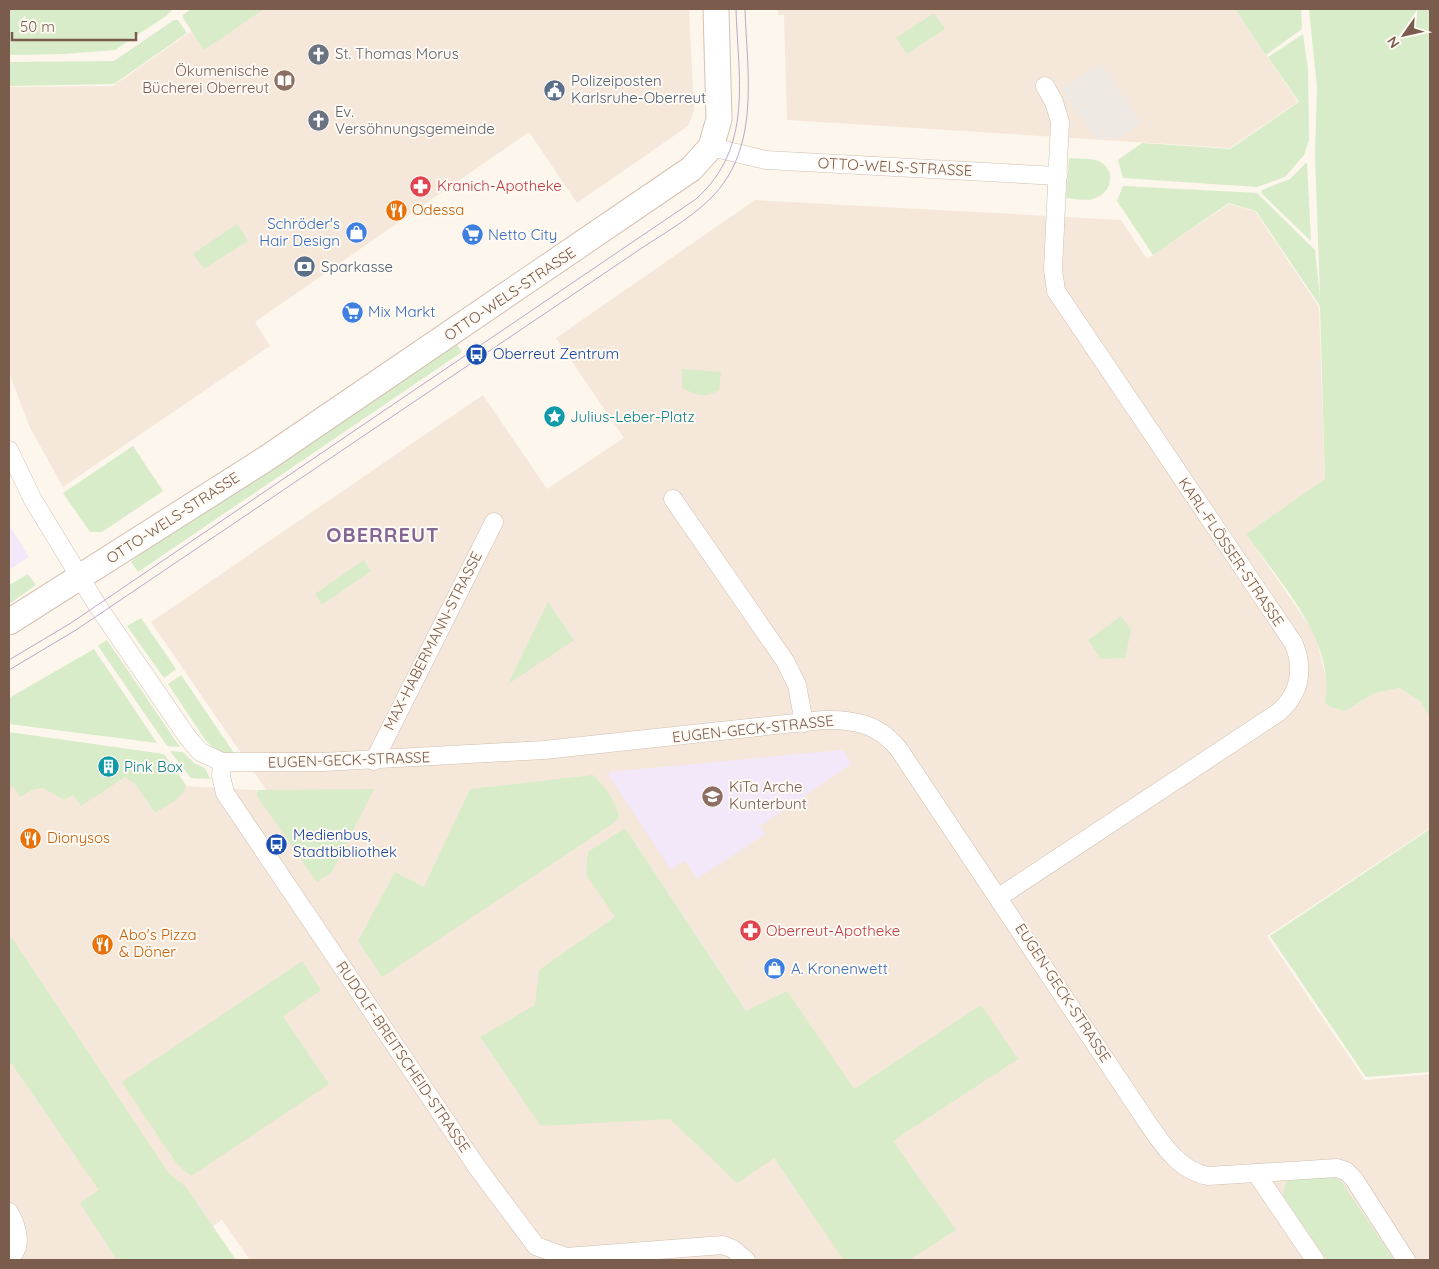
<svg xmlns="http://www.w3.org/2000/svg" width="1439" height="1269" font-family="Quicksand,sans-serif">
	<style>
		.residential { fill: #f5e8da }
		.industrial { fill: #efe9e4 }
		.education { fill: #f3e8fa }
		.green { fill: #d8ecc9 }
		.lines { fill: none; stroke-linecap: round; stroke-linejoin: round }
		.street-casing { stroke: #d1beb0; stroke-width: 19 }
		.secondary-casing { stroke: #d6c0b0; stroke-width: 27 }
		.street { stroke: #fff; stroke-width: 18 }
		.secondary { stroke: #fff; stroke-width: 25 }
		.tram { stroke: #b9a8c9; stroke-width: 1 }
		.labels { text-anchor: middle; stroke-width: 4; stroke-linejoin: round; paint-order: stroke }
		.worship-label { font-size: 15px; fill: #5b616d; stroke: #fffaf3; text-anchor: start }
		.education-label { font-size: 15px; fill: #785e54; stroke: #fffaf3; text-anchor: end }
		.service-label { font-size: 15px; fill: #4e5e75; stroke: #fffaf3; text-anchor: start }
		.street-label { font-size: 15px; fill: #7a5c4d; stroke: #fffaf3 }
		.health-label { font-size: 15px; fill: #be3a42; stroke: #fffaf3; text-anchor: start }
		.food-label { font-size: 15px; fill: #c56008; stroke: #fffaf3; text-anchor: start }
		.shop-label { font-size: 15px; fill: #366cbe; stroke: #fffaf3; text-anchor: start }
		.transit-label { font-size: 15px; fill: #164399; stroke: #fffaf3; text-anchor: start }
		.culture-label { font-size: 15px; fill: #0d838f; stroke: #fffaf3; text-anchor: start }
		.district-label { font-size: 20px; font-weight: bold; letter-spacing: 1px; fill: #846695; stroke: #fffaf3 }
	</style>
	<rect width="100%" height="100%" fill="#fdf6ec"/>
	<g class="residential">
		<path d="M223 9H689L694 111 688 126 577 203 529 132 255 322 270 346 63 487 30 428 9 373V87L113 86Z"/>
		<path d="M778 9H1235L1298 102 1230 148 787 120 784 15H778Z"/>
		<path d="M755 200 1121 220 1147 259 1229 204 1255 211 1319 307 1325 480 1246 534 1315 634 1328 686 1345 711 1375 693 1399 688 1420 701 1430 717V828L1267 936 1365 1080 1430 1074V1260H250L222 1220 162 1260H9V734L185 786 267 791 151 622 483 395 547 489 624 438 556 338Z"/>
	</g>
	<path class="industrial" d="M1101 63 1142 123 1120 138 1096 139 1061 90Z"/>
	<g class="education">
		<path d="M9 525 29 557 9 570Z"/>
		<path d="M843 750 851 764 760 826 765 834 697 879 685 860 671 870 609 776V772Z"/>
	</g>
	<g class="green">
		<path d="M9 9H173L166 16 115 50 65 54 9 55Z"/>
		<path d="M191 9H264L204 50 183 18V15Z"/>
		<path d="M1235 9H1301L1302 29 1266 55Z"/>
		<path d="M1309 9H1430V717L1420 701 1399 688 1375 693 1345 711 1330 707 1325 703C1337 643 1279 581 1246 534L1325 479 1320 306 1256 211 1229 203 1153 255 1117 201 1123 186 1257 193 1315 250 1320 298 1315 154 1317 88Z"/>
		<path d="M934 13 945 29 907 54 896 38Z"/>
		<path d="M174 20H178L187 33 114 84 9 86V62L114 61Z"/>
		<path d="M1303 34 1308 69 1309 140 1304 155 1285 177 1257 187 1123 178 1118 160 1142 143 1230 149 1299 102 1268 57Z"/>
		<path d="M1069 158C1077 159 1088 158 1096 160 1117 167 1114 193 1093 199 1086 201 1074 199 1066 198Z"/>
		<path d="M1307 162 1311 241 1261 193 1262 190 1290 179Z"/>
		<path d="M237 224 248 241 204 269 193 254Z"/>
		<path d="M454 340 462 352 138 572 131 562 151 545Z"/>
		<path d="M682 369 721 372 719 390C705 399 696 395 682 388Z"/>
		<path d="M133 446 163 491 102 532H90L63 493Z"/>
		<path d="M364 560 371 571 322 605 315 594Z"/>
		<path d="M28 574 36 585 9 604V585Z"/>
		<path d="M548 602 574 640 508 684Z"/>
		<path d="M1121 616 1131 630 1125 658 1101 659 1088 640Z"/>
		<path d="M141 618 176 669 164 678 127 626Z"/>
		<path d="M107 640 180 747 167 746 98 646Z"/>
		<path d="M94 649 157 743 9 724V698Z"/>
		<path d="M181 675 232 750 235 755 218 752 206 741 168 684Z"/>
		<path d="M9 732 164 754 186 785C185 798 165 806 155 813L136 785 125 777 81 806 73 795 64 800 43 788 32 790 20 797 13 786 9 789Z"/>
		<path d="M170 751 183 752 194 763 205 768 210 779 191 778Z"/>
		<path d="M593 775C604 785 616 802 619 817L615 822 382 977 358 941 395 872 424 887 470 789Z"/>
		<path d="M374 789 332 872 317 882 257 796V792L259 790Z"/>
		<path d="M625 828 746 1011 787 991 854 1089 981 1005 1018 1059 893 1141 956 1230 909 1260H844L774 1158 737 1183 670 1119 541 1126 480 1037 535 1005 539 970 615 917 586 874 588 852Z"/>
		<path d="M1430 829V1072L1366 1077 1270 936Z"/>
		<path d="M12 938 169 1174 186 1187 236 1260H117L80 1203 99 1190 12 1064H9V940Z"/>
		<path d="M302 961 321 990 283 1016 329 1084 191 1176 177 1164 122 1082Z"/>
		<path d="M1324 1174 1340 1180 1389 1252 1393 1260H1327L1283 1196 1285 1183 1292 1179Z"/>
	</g>
	<g class="lines">
		<defs>
			<g id="street">
				<path d="M711 147 766 160 1058 176"/>
				<path d="M9 450 33 500 97 605 186 735 200 752 222 762H323L544 750 823 720C854 719 880 724 900 751L1143 1116C1160 1141 1177 1170 1208 1176L1337 1168 1346 1171 1354 1179 1406 1260"/>
				<path d="M673 499 785 661 797 685 804 723"/>
				<path d="M374 761 494 522"/>
				<path d="M222 762 221 776 225 793 477 1167 536 1246 566 1257 723 1245 733 1249 746 1260"/>
				<path d="M999 897 1279 712C1300 693 1304 670 1294 644L1056 291 1053 269 1060 122 1054 102 1045 86"/>
				<path d="M1256 1173 1315 1260"/>
				<path d="M9 1212C17 1226 24 1247 9 1258"/>
			</g>
			<path id="secondary" d="M9 622 267 458 691 169 711 147 719 119 716 9"/>
		</defs>
		<use href="#street" class="street-casing"/>
		<use href="#secondary" class="secondary-casing"/>
		<use href="#street" class="street"/>
		<use href="#secondary" class="secondary"/>
		<g class="tram">
			<path d="M9 660 71 623 696 199C754 147 738 78 736 9"/>
			<path d="M9 670 76 630 630 256C657 237 688 221 711 198 761 148 747 73 745 9"/>
		</g>
	</g>
	<defs>
		<symbol id="church-disc" viewBox="-11 -11 22 22"><circle r="9.5" fill="#6b7280" stroke="#fffaf3"/><path d="M-1.2-6h2.4v3.5h3.3v2.4h-3.3V6h-2.4V-.1h-3.3v-2.4h3.3Z" fill="#fff"/></symbol>
		<symbol id="library-disc" viewBox="-11 -11 22 22"><circle r="9.5" fill="#8d6e63" stroke="#fffaf3"/><path d="M-6-4Q-3-5.5-.7-3.5V5Q-3 3-6 4ZM6-4Q3-5.5 .7-3.5V5Q3 3 6 4Z" fill="#fff"/></symbol>
		<symbol id="civic-disc" viewBox="-11 -11 22 22"><circle r="9.5" fill="#5c6f8a" stroke="#fffaf3"/><path d="M-.6-6.5H3V-4.5H.6V-3L4-1V1h2V6H-6V1h2V-1L-.6-3ZM-1.2 2.5V6h2.4V2.5Z" fill="#fff"/></symbol>
		<symbol id="pharmacy-disc" viewBox="-11 -11 22 22"><circle r="9.5" fill="#e0444e" stroke="#fffaf3"/><path d="M-2-6h4v4h4v4h-4v4h-4v-4h-4v-4h4Z" fill="#fff"/></symbol>
		<symbol id="restaurant-disc" viewBox="-11 -11 22 22"><circle r="9.5" fill="#e8710a" stroke="#fffaf3"/><path d="M-5-6h1v4h1v-4h1v4h1v-4h1v5L-1.5 .5V6h-2V.5L-5-1ZM5-6V6H3V1.5H1.5Q1.5-4 5-6Z" fill="#fff"/></symbol>
		<symbol id="shop-disc" viewBox="-11 -11 22 22"><circle r="9.5" fill="#3f7fe0" stroke="#fffaf3"/><path d="M-5-2.5h2.3a2.7 3.5 0 0 1 5.4 0H5L5.5 6h-11ZM-1.5-2.5h3a1.5 2.3 0 0 0-3 0Z" fill="#fff"/></symbol>
		<symbol id="supermarket-disc" viewBox="-11 -11 22 22"><circle r="9.5" fill="#3f7fe0" stroke="#fffaf3"/><path d="M-6-5.5h2.5l.6 2H6L4.5 2H-2.5L-4.4-4H-6ZM-1.5 3.2a1.3 1.3 0 1 0 .1 0ZM3 3.2a1.3 1.3 0 1 0 .1 0Z" fill="#fff"/></symbol>
		<symbol id="bank-disc" viewBox="-11 -11 22 22"><circle r="9.5" fill="#5c6f8a" stroke="#fffaf3"/><path d="M-6-4H6V4H-6ZM0-2.3a2.3 2.3 0 1 0 0 4.6a2.3 2.3 0 1 0 0-4.6Z" fill="#fff"/></symbol>
		<symbol id="bus-disc" viewBox="-11 -11 22 22"><circle r="9.5" fill="#1a4fb4" stroke="#fffaf3"/><path d="M-5-6H5V4H4V6H2V4H-2V6H-4V4H-5ZM-3.5-4V0h7V-4ZM-3.5 1.2v1.5H-2V1.2ZM2 1.2v1.5H3.5V1.2Z" fill="#fff"/></symbol>
		<symbol id="sight-disc" viewBox="-11 -11 22 22"><circle r="9.5" fill="#0f9aa8" stroke="#fffaf3"/><path d="M0-6L1.8-2.2L6-1.7L2.9 1.2L3.7 5.4L0 3.3L-3.7 5.4L-2.9 1.2L-6-1.7L-1.8-2.2Z" fill="#fff"/></symbol>
		<symbol id="building-disc" viewBox="-11 -11 22 22"><circle r="9.5" fill="#0f9aa8" stroke="#fffaf3"/><path d="M-4-6H4V6H1V3H-1V6H-4ZM-2.5-4.3h1.7v1.8h-1.7ZM.8-4.3h1.7v1.8H.8ZM-2.5-1h1.7V.8h-1.7ZM.8-1h1.7V.8H.8Z" fill="#fff"/></symbol>
		<symbol id="school-disc" viewBox="-11 -11 22 22"><circle r="9.5" fill="#8d6e63" stroke="#fffaf3"/><path d="M0-5L7-2L0 1L-7-2ZM-4 1L0 2.5L4 1V4Q0 6-4 4Z" fill="#fff"/></symbol>
	</defs>
	<g fill-rule="evenodd">
		<use href="#church-disc" x="306" y="42" width="25" height="25"/>
		<use href="#library-disc" x="272" y="68" width="25" height="25"/>
		<use href="#civic-disc" x="542" y="78" width="25" height="25"/>
		<use href="#church-disc" x="306" y="108" width="25" height="25"/>
		<use href="#pharmacy-disc" x="408" y="174" width="25" height="25"/>
		<use href="#restaurant-disc" x="384" y="198" width="25" height="25"/>
		<use href="#shop-disc" x="344" y="220" width="25" height="25"/>
		<use href="#supermarket-disc" x="460" y="222" width="25" height="25"/>
		<use href="#bank-disc" x="292" y="254" width="25" height="25"/>
		<use href="#supermarket-disc" x="340" y="300" width="25" height="25"/>
		<use href="#bus-disc" x="464" y="342" width="25" height="25"/>
		<use href="#sight-disc" x="542" y="404" width="25" height="25"/>
		<use href="#building-disc" x="96" y="754" width="25" height="25"/>
		<use href="#school-disc" x="700" y="784" width="25" height="25"/>
		<use href="#restaurant-disc" x="18" y="826" width="25" height="25"/>
		<use href="#bus-disc" x="264" y="832" width="25" height="25"/>
		<use href="#pharmacy-disc" x="738" y="918" width="25" height="25"/>
		<use href="#restaurant-disc" x="90" y="932" width="25" height="25"/>
		<use href="#shop-disc" x="762" y="956" width="25" height="25"/>
	</g>
	<g class="labels">
		<g class="worship-label">
			<text x="335" y="59">St. Thomas Morus</text>
			<text x="335" y="117">Ev.<tspan x="335" dy="17">Versöhnungsgemeinde</tspan></text>
		</g>
		<g class="education-label">
			<text x="269" y="76">Ökumenische<tspan x="269" dy="17">Bücherei Oberreut</tspan></text>
			<text x="729" y="792" text-anchor="start">KiTa Arche<tspan x="729" dy="17">Kunterbunt</tspan></text>
		</g>
		<g class="service-label">
			<text x="571" y="86">Polizeiposten<tspan x="571" dy="17">Karlsruhe-Oberreut</tspan></text>
			<text x="321" y="272">Sparkasse</text>
		</g>
		<g class="street-label">
			<text transform="translate(895 167) rotate(3)" y="5">OTTO-WELS-STRASSE</text>
			<text transform="translate(510 294) rotate(-34)" y="5">OTTO-WELS-STRASSE</text>
			<text transform="translate(173 518) rotate(-33)" y="5">OTTO-WELS-STRASSE</text>
			<text transform="translate(1231 552) rotate(56)" y="5">KARL-FLÖSSER-STRASSE</text>
			<text transform="translate(433 641) rotate(-63)" y="5">MAX-HABERMANN-STRASSE</text>
			<text transform="translate(753 729) rotate(-6)" y="5">EUGEN-GECK-STRASSE</text>
			<text transform="translate(349 760) rotate(-2)" y="5">EUGEN-GECK-STRASSE</text>
			<text transform="translate(1063 993) rotate(57)" y="5">EUGEN-GECK-STRASSE</text>
			<text transform="translate(403 1057) rotate(56)" y="5">RUDOLF-BREITSCHEID-STRASSE</text>
		</g>
		<g class="health-label">
			<text x="437" y="191">Kranich-Apotheke</text>
			<text x="766" y="936">Oberreut-Apotheke</text>
		</g>
		<g class="food-label">
			<text x="412" y="215">Odessa</text>
			<text x="47" y="843">Dionysos</text>
			<text x="119" y="940">Abo's Pizza<tspan x="119" dy="17">&amp; Döner</tspan></text>
		</g>
		<g class="shop-label">
			<text x="340" y="229" text-anchor="end">Schröder's<tspan x="340" dy="17">Hair Design</tspan></text>
			<text x="488" y="240">Netto City</text>
			<text x="368" y="317">Mix Markt</text>
			<text x="791" y="974">A. Kronenwett</text>
		</g>
		<g class="transit-label">
			<text x="493" y="359">Oberreut Zentrum</text>
			<text x="293" y="840">Medienbus,<tspan x="293" dy="17">Stadtbibliothek</tspan></text>
		</g>
		<g class="culture-label">
			<text x="570" y="422">Julius-Leber-Platz</text>
			<text x="124" y="772">Pink Box</text>
		</g>
		<g class="district-label">
			<text x="383" y="542">OBERREUT</text>
		</g>
	</g>
	<rect width="1439" height="1269" fill="none" stroke="#7a5c4d" stroke-width="20"/>
	<g transform="translate(1404 35) rotate(236)" stroke="#fffaf3" stroke-width="4" paint-order="stroke">
	<path d="M0-4L9 19L0 12L-9 19Z" fill="#7a5c4d"/>
	<text y="-8" font-size="14" font-weight="bold" text-anchor="middle" fill="#7a5c4d">N</text>
	</g>
	<path d="M12 32v8h124v-8" fill="none" stroke="#7a5c4d" stroke-width="2.5"/>
	<text x="20" y="32" font-size="15" fill="#7a5c4d" stroke="#fffaf3" stroke-width="4" paint-order="stroke">50 m</text>
</svg>
